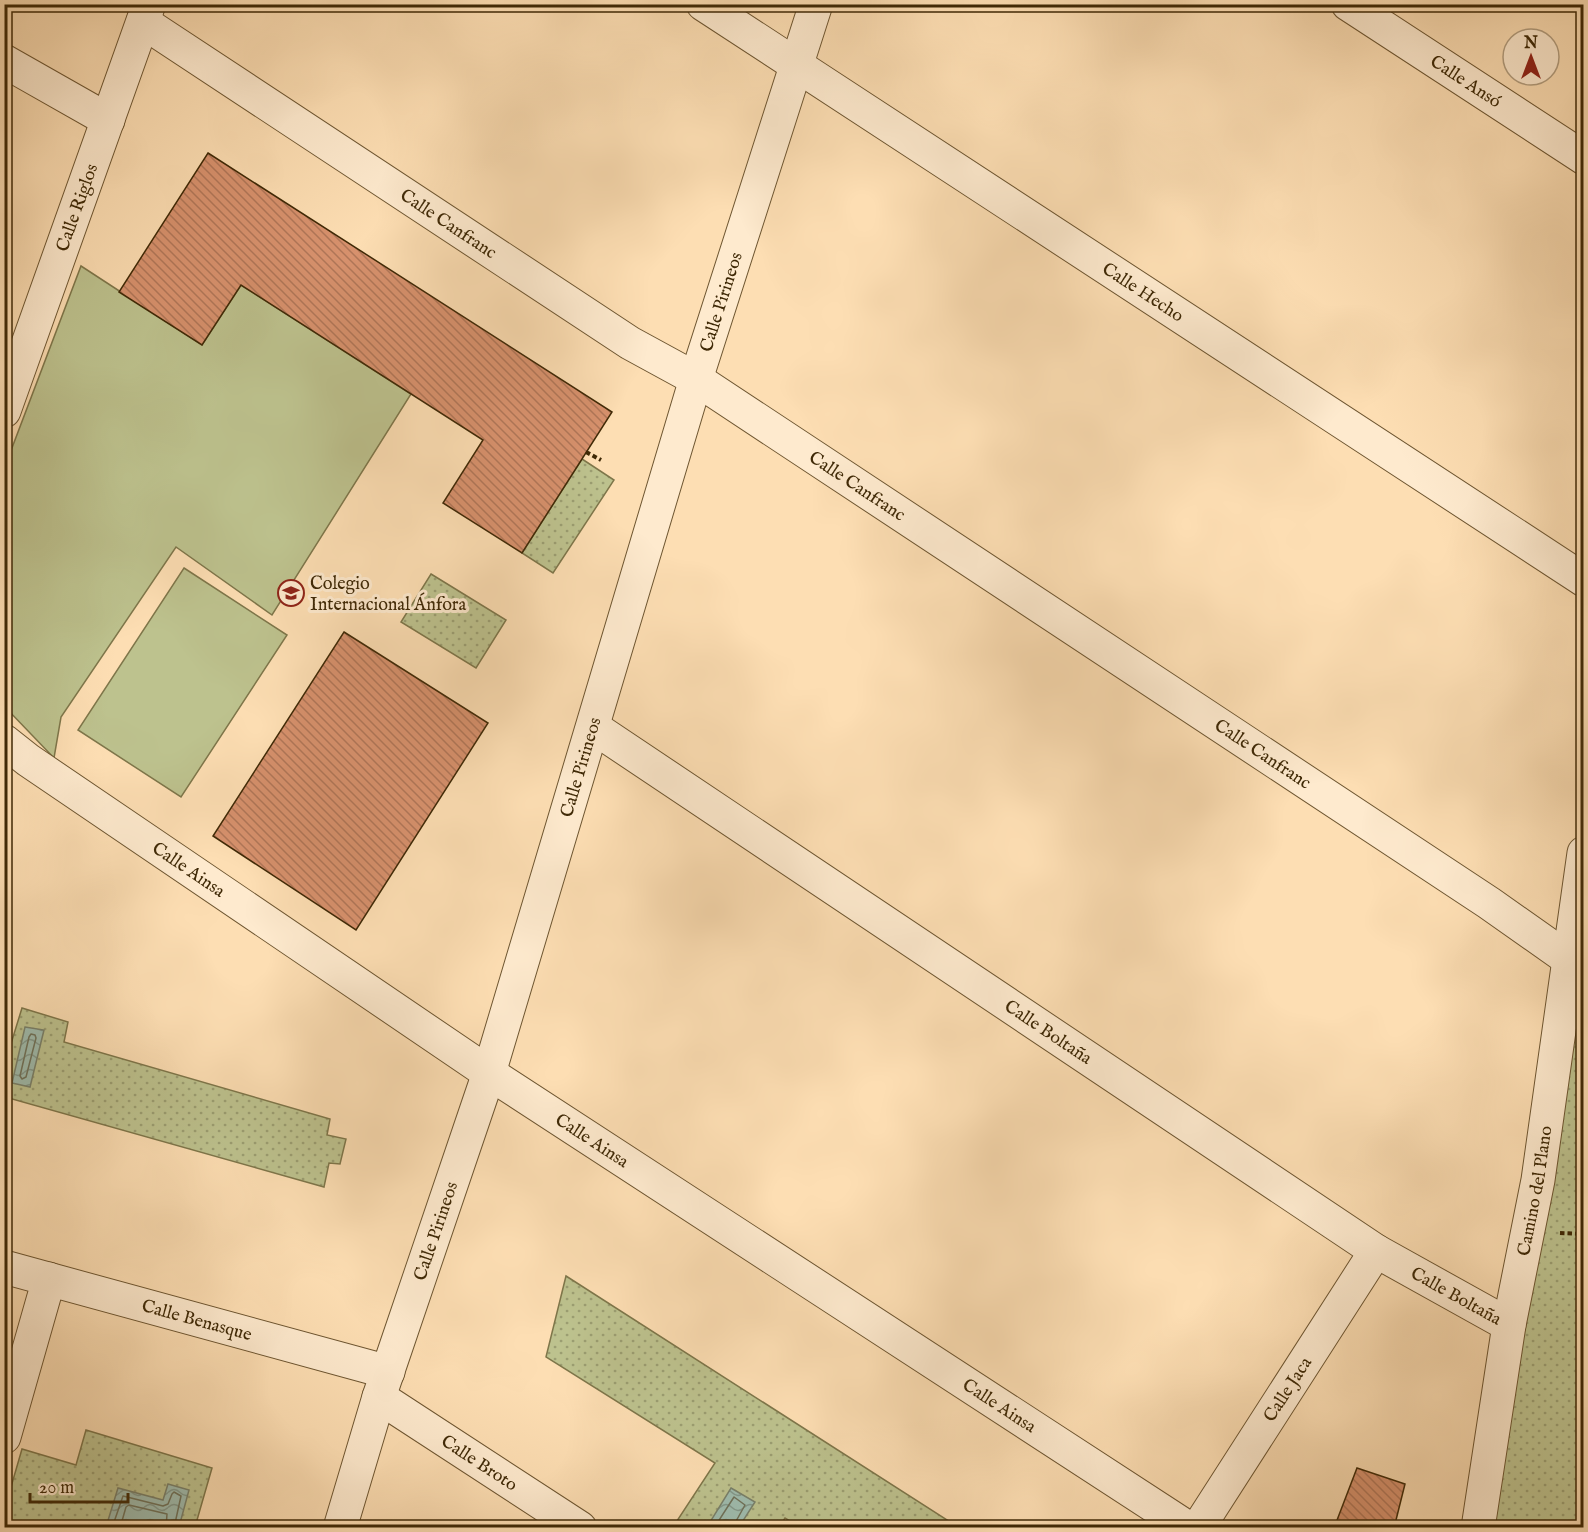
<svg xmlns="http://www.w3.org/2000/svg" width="1588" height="1532" font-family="'IM FELL English',serif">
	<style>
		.grass { fill: #bdc28e; stroke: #7e764a; stroke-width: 1.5 }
		.park { fill: url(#park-dots); stroke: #7e764a; stroke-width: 1.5 }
		.water { fill: url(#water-waves); stroke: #79816b; stroke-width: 1.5 }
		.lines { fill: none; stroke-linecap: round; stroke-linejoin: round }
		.shore { stroke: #6f725a; stroke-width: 1.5 }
		.building { fill: url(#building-back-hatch); stroke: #3f2906; stroke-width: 1.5 }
		.minor-casing { stroke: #6e5631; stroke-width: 35 }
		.path { stroke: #3f2906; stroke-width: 4; stroke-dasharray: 4.5 3; stroke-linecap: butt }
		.minor { stroke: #feeace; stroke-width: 33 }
		.labels { text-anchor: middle; stroke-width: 6; stroke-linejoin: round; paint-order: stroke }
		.street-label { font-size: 18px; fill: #3f2906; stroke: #feeace }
		.poi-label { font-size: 18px; fill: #3f2906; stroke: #feeace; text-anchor: start }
	</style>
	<defs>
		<pattern id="park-dots" width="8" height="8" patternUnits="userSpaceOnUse" patternTransform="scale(1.5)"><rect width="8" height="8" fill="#bdc28e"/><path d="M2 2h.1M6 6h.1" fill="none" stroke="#9b9e72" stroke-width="1.8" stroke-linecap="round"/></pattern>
		<pattern id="water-waves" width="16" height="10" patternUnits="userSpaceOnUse" patternTransform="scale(1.5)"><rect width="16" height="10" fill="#9fbcae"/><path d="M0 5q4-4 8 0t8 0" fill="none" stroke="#83998c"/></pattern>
		<pattern id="building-back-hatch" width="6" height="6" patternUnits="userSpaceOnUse" patternTransform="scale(1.5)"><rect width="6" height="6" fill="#d7916d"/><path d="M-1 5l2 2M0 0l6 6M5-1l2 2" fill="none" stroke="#b07658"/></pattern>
	</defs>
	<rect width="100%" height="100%" fill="#fddeb3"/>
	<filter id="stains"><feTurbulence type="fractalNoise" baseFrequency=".00333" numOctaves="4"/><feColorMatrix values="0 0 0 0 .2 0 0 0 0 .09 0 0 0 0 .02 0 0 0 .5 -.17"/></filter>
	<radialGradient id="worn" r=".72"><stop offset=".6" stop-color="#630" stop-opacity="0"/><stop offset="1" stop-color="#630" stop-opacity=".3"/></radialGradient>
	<g class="grass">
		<path d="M81 266 202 345 241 285 411 394 272 615 176 547 61 717 54 758 5 707 4 469Z"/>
		<path d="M184 568 287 635 181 797 78 730Z"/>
	</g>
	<g class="park">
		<path d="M582 459 614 480 553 573 522 553Z"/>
		<path d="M431 574 506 620 476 668 401 622Z"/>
		<path d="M1583 853V1527L1479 1528Z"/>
		<path d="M22 1008 68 1022 64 1042 330 1119 327 1135 346 1139 340 1164 329 1163 324 1187 5 1097V1063Z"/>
		<path d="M566 1276 958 1527H800L785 1518 779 1527H673L715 1463 546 1357Z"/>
		<path d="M86 1430 212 1468 195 1527H5L4 1511 22 1449 76 1465Z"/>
	</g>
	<g class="water">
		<path d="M25 1027 44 1030 30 1087 12 1083Z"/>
		<path d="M168 1484 189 1490 179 1527H106L118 1488 163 1500Z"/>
		<path d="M731 1488 755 1502 739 1527H707Z"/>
	</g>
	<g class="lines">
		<g class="shore">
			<path d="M31 1034 35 1035 36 1038 26 1077 22 1079 20 1076 29 1037Z"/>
			<path d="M112 1528 123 1496 163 1506 168 1504 172 1494 174 1492 181 1496 174 1528"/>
			<path d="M120 1528 126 1507 129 1505 167 1514 166 1528"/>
			<path d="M714 1528 734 1497 745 1505 735 1523V1528"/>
		</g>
	</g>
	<g class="building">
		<path d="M208 153 612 412 522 553 443 503 483 440 241 285 202 345 119 292Z"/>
		<path d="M344 632 488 723 356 930 213 836Z"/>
		<path d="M1357 1468 1405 1484 1395 1524 1406 1528H1334Z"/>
	</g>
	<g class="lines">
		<defs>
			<g id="minor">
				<path id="s1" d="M703 4 1584 580"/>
				<path id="s2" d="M1348 4 1584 158"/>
				<path id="s3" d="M143 22 630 343 696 379 1489 903 1567 958"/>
				<path d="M4 61 108 120"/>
				<path id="s4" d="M4 411 149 4"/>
				<path id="s5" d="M593 727 1376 1251 1509 1325"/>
				<path id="s6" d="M4 741 28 760 489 1073 1188 1528"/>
				<path id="s7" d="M4 1267 388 1372"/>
				<path id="s8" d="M379 1397 580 1528"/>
				<path d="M4 1437 49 1279"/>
				<path id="s9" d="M340 1528 379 1397 489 1073 696 379 816 4"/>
				<path id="s10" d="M1198 1528 1376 1251"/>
				<path id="s11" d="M1478 1528 1509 1325 1538 1180 1584 853"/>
			</g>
		</defs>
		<use href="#minor" class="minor-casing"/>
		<g class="path">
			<path d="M586 452 601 460"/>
			<path d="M1560 1233 1584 1234"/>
			<path d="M1581 1528 1584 1518"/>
		</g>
		<use href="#minor" class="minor"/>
	</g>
	<defs>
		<symbol id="school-ring" viewBox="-11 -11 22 22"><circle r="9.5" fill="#feeace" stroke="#8f2418" stroke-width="1.5"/><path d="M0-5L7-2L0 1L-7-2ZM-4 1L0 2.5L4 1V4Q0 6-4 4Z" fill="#8f2418"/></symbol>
	</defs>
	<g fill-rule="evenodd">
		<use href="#school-ring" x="276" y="578" width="30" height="30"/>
	</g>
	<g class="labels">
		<g class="street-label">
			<text dy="6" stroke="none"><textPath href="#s2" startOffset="141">Calle Ansó</textPath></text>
			<text dy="6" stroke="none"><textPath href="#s4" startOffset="216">Calle Riglos</textPath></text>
			<text dy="6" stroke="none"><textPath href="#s3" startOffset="366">Calle Canfranc</textPath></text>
			<text dy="6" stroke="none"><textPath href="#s1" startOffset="526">Calle Hecho</textPath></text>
			<text dy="6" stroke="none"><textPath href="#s9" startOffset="1284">Calle Pirineos</textPath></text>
			<text dy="6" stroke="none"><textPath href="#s3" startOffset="852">Calle Canfranc</textPath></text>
			<text dy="6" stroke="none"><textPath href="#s3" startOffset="1338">Calle Canfranc</textPath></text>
			<text dy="6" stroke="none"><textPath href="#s9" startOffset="798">Calle Pirineos</textPath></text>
			<text dy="6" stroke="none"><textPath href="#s6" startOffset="225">Calle Ainsa</textPath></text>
			<text dy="6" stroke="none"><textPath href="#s5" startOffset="548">Calle Boltaña</textPath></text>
			<text dy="6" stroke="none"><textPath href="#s6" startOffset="711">Calle Ainsa</textPath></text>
			<text dy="6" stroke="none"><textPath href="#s11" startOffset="342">Camino del Plano</textPath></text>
			<text dy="6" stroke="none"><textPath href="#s9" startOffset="312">Calle Pirineos</textPath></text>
			<text dy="6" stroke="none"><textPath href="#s5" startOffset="1034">Calle Boltaña</textPath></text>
			<text dy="6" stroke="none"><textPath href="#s7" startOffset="200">Calle Benasque</textPath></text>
			<text dy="6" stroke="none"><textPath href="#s10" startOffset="165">Calle Jaca</textPath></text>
			<text dy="6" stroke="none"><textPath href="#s6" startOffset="1197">Calle Ainsa</textPath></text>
			<text dy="6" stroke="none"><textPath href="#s8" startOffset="120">Calle Broto</textPath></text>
		</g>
		<g class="poi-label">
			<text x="310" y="589">Colegio<tspan x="310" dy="21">Internacional Ánfora</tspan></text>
		</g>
	</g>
	<rect width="1588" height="1532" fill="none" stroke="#fddeb3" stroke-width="24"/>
	<rect x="6" y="6" width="1576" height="1520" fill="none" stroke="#3f2906" stroke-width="3"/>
	<rect x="12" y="12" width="1564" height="1508" fill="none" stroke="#3f2906" stroke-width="1.5"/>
	<g transform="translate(1531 57)"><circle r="28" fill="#feeace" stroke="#b29d7e" stroke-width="1.5"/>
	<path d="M0-4.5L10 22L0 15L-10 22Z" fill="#8f2418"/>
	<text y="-9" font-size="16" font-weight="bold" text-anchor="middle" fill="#3f2906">N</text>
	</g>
	<path d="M30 1493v9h98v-9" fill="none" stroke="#3f2906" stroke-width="3"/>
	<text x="39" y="1493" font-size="18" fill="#3f2906" stroke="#feeace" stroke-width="4.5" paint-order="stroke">20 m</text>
	<rect width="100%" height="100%" filter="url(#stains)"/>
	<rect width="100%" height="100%" fill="url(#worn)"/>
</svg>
